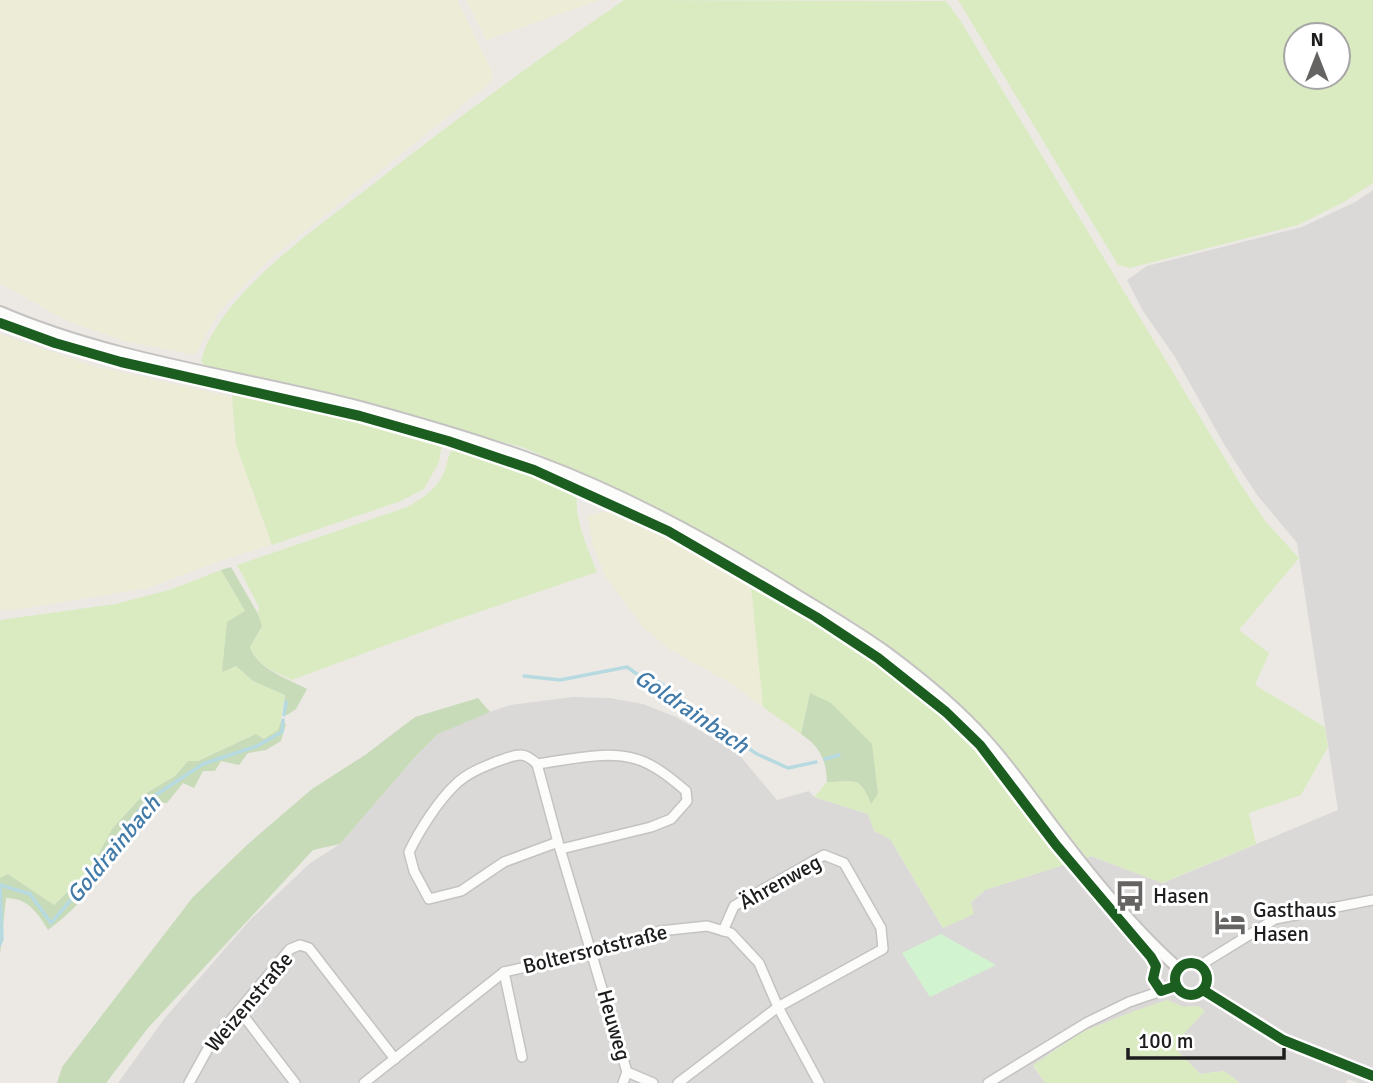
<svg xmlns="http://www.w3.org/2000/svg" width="1373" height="1083" font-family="Signika,sans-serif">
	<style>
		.residential { fill: #dbd9d7 }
		.farmland { fill: #edecd7 }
		.grass { fill: #daebc2; fill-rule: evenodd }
		.forest { fill: #c7dbb9 }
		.park { fill: #d2f3d0 }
		.parking { fill: #dad9d7 }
		.water { fill: #b7dae1 }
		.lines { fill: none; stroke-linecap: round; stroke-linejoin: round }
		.stream { stroke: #b7dae1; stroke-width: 3.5 }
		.minor-casing { stroke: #c4c3c1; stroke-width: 12 }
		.tertiary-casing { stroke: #c4c3c1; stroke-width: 14 }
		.minor { stroke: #fcfcfb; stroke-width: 9 }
		.tertiary { stroke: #fcfcfb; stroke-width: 10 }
		.cycleway-casing { stroke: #fff; stroke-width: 15 }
		.cycleway { stroke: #1b5e20; stroke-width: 10 }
		.labels { text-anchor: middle; stroke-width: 6; stroke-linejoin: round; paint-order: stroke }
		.street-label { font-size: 21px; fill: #1d1d1d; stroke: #fff }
		.poi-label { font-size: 21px; fill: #1d1d1d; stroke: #fff; text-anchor: start }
		.water-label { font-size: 23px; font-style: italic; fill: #427aa8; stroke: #fff }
	</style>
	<rect width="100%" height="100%" fill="#ece9e5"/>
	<path class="residential" d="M1373 190V1083H1358L1348 1079 1346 1083H1240L1224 1071 1200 1074 1177 1050 1178 1040 1199 1006 1184 1007 1167 1000 1082 1032 1049 1054 1033 1066 1045 1083H118L164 1019 249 921 309 864 340 844 416 756 438 734 475 717 510 705 573 697 610 698 643 704 676 717 725 745 741 757 777 800 809 791 814 797 868 814 874 831 890 839 943 928 985 890 1091 856 1163 883 1338 810 1297 543 1257 495 1225 446 1175 357 1143 311 1127 280 1147 266 1302 227 1355 202Z"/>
	<g class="farmland">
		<path d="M0 0H457L493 73 491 82 269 260 219 312 195 355 124 341 67 321 0 283Z"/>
		<path d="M466 0H600L486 40Z"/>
		<path d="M0 334 90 365 232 397 236 445 272 545 228 558 148 588 14 610H0Z"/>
		<path d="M607 511 678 544 751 587 763 707 730 683 668 648 642 626 605 576 593 545 587 516Z"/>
	</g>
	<g class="grass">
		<path d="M624 0 946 1 960 20 1241 485 1266 522 1299 558 1239 630 1269 653 1255 685 1325 727 1328 747 1301 795 1249 813 1256 844 1162 883 1091 856 1087 858 983 727 906 661 856 623 764 569 617 491 525 448 321 393 204 365 201 361C219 294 318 227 372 185 454 120 538 59 624 0Z"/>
		<path d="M958 0H1373V183L1344 202 1298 225 1130 268 1118 265ZM1296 35H1338V77H1296Z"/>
		<path d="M234 392 394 429 440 442 442 444 439 462 424 489 401 501 272 545 236 445 232 397Z"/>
		<path d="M455 447 577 492C574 520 587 546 597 572L438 626 292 680C275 672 257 666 250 647L262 626 258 614 259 607 237 565 407 507C423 498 436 490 444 473 448 463 447 454 455 447Z"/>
		<path d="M221 570 245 611 222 671 236 666 253 681 285 695 279 730 264 739 256 734 198 761H188L175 776 143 795 112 829 90 870 54 905 8 874 0 878V620L115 604 169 590Z"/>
		<path d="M755 584C823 627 898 667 955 726 996 768 1030 817 1064 865L985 890 971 902 974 914 943 928 890 839 874 831 868 814 814 797 827 782 856 781 864 786 871 803 878 794 810 693 801 734 763 707 751 587Z"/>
		<path d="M1167 1000 1184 1007 1199 1006 1205 1011 1178 1040 1177 1050 1200 1074 1224 1071 1240 1083H1045L1033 1065 1082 1032 1134 1011Z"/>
	</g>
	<g class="forest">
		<path d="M231 567 258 614 262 626 250 647C258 670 287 678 307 689L296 709 287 715 283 713 285 695 253 681 236 666 222 672 227 622 245 611 221 570Z"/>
		<path d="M810 693 831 703 872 744 878 794 871 804C860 775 856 782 827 782 826 759 820 747 801 734Z"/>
		<path d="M478 698 490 712 438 734 416 756 340 844 313 850 148 1028 106 1083H57L62 1067 193 897 248 844 312 789 365 755 415 717Z"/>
		<path d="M281 721 286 724 281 741 266 750 248 753 239 765 221 761 215 771H203L194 788 183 783 167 803 155 802C124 844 91 900 48 930 38 913 28 898 6 898L0 955V878L8 874 54 905 90 870 112 829 143 795 175 776 188 761H198L256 734 264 739 278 730Z"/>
	</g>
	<path class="park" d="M941 934 996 965 930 997 902 953Z"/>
	<g class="parking">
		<path d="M1365 869 1361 895 1332 899 1339 870Z"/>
		<path d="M1159 910 1189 948 1182 952 1153 915Z"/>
	</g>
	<path class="water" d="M644 671 665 684 658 697 636 682Z"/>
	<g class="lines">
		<g class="stream">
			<path d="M524 676 560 680 627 667 644 679"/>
			<path d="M659 690 757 754 788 768 816 762"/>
			<path d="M284 715 286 702"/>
			<path d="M825 759 839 755"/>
			<path d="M0 944 2 939 0 885 30 894 51 923 76 894 108 848 148 800 203 764 257 746 282 732 283 720"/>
		</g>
		<defs>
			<g id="minor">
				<path d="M537 764C568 760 605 750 636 759 654 764 672 779 686 791L687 801 671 819 651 827 561 849"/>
				<path d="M558 842 537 764C523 750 516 755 498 761 483 767 467 773 455 785 438 801 419 831 409 852L414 871 429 899 461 891 504 862 558 842 627 1072 653 1083"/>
				<path d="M1201 967 1207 961 1275 919 1373 900"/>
				<path d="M504 972 522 1057"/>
				<path d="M239 1010 295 1083"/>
				<path d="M189 1083 210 1045 290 949 300 945 309 948 395 1059"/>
				<path d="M364 1083 504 972 592 952 660 931 707 926 731 933 759 963 778 1007 819 1083"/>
				<path d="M623 1083 627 1072"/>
				<path d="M678 1083 778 1007 883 949 881 928 844 863 824 855 734 906 723 931"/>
				<path d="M988 1083 1086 1023 1129 1002 1176 986"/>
			</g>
			<g id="tertiary">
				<path d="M0 312C116 362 243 376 364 408 423 424 481 441 538 462 629 496 716 544 798 596 828 614 858 632 886 652 921 678 957 707 986 740 1014 771 1037 806 1063 839 1098 885 1135 930 1179 969"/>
				<circle cx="1191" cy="979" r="16"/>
				<path d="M1203 990 1283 1040 1373 1076"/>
			</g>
		</defs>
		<use href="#minor" class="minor-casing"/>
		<use href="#tertiary" class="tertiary-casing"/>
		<use href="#minor" class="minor"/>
		<use href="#tertiary" class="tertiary"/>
		<defs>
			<g id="cycleway">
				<path d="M0 323 55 343 121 362 360 416 448 441 534 470 668 531 816 617 878 658 946 712 980 745 1056 845 1151 957 1156 966 1153 979 1161 991 1176 986"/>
				<circle cx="1191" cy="979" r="16"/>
				<path d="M1203 990 1283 1040 1373 1076"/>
			</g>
		</defs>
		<use href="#cycleway" class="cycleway-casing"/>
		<use href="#cycleway" class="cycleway"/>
	</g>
	<defs>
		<symbol id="bus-bare" viewBox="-9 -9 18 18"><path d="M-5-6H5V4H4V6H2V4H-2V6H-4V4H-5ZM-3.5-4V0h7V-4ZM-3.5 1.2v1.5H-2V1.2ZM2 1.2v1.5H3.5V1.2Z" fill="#656463" stroke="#fff" stroke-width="2.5" paint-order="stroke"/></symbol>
		<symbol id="hotel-bare" viewBox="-9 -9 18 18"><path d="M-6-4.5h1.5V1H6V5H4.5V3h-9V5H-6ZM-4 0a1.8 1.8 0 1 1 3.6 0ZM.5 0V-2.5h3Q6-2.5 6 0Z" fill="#656463" stroke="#fff" stroke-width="2.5" paint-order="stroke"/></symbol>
	</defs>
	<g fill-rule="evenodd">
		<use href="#bus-bare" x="1108" y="874" width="44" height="44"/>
		<use href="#hotel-bare" x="1208" y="900" width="44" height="44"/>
	</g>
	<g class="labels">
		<g class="street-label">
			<text transform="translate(780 882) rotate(-29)" y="7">Ährenweg</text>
			<text transform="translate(595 949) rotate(-14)" y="7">Boltersrotstraße</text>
			<text transform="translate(249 1002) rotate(-50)" y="7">Weizenstraße</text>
			<text transform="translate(614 1025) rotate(74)" y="7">Heuweg</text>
		</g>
		<g class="poi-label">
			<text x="1153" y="903">Hasen</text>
			<text x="1253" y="917">Gasthaus<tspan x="1253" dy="24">Hasen</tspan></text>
		</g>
		<g class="water-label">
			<text transform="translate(692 711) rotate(34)" y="8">Goldrainbach</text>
			<text transform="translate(113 849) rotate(-50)" y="8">Goldrainbach</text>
		</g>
	</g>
	<g transform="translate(1317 56)"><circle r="33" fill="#ffffff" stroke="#a5a5a5" stroke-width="2"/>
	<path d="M0-5L12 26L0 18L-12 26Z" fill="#656463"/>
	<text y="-10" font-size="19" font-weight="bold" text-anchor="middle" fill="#1d1d1d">N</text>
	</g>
	<path d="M1128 1048v10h156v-10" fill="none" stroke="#1d1d1d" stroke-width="3.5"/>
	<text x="1138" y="1048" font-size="21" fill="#1d1d1d" stroke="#ffffff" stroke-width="5" paint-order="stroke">100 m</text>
</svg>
